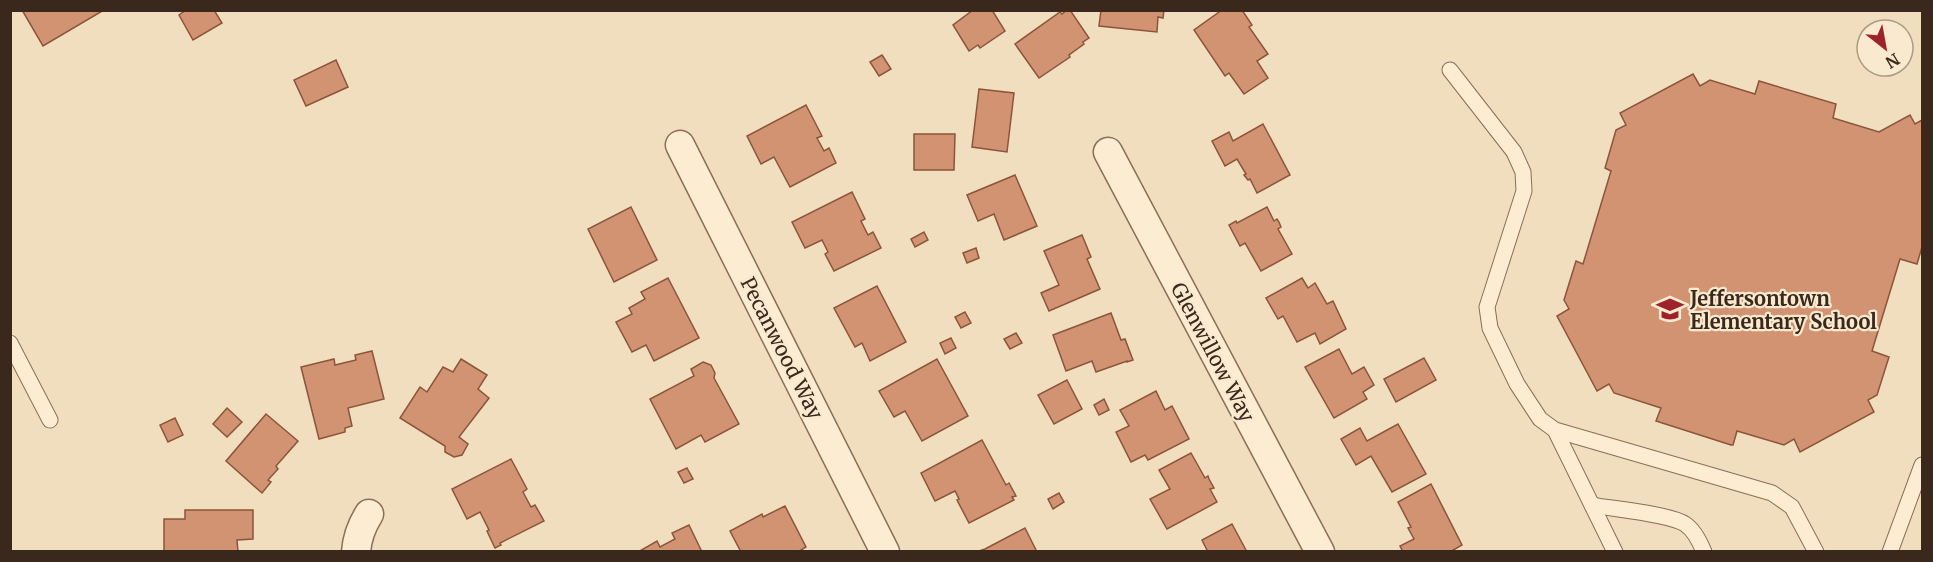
<svg xmlns="http://www.w3.org/2000/svg" width="1933" height="562" viewBox="0 0 1933 562" font-family="Merriweather,serif">
	<rect width="100%" height="100%" fill="#f1debf"/>
	<g fill="#d29372" stroke="#8b553a" stroke-width="1.5">
		<polygon points="22,10 104,10 43,46"/>
		<polygon points="186,10 214,10 222,23 193,40 179,15"/>
		<polygon points="973,10 992,10 1005,31 980,48 978,45 969,51 953,25"/>
		<polygon points="1067,10 1070,10 1089,38 1083,42 1084,44 1069,55 1070,57 1039,78 1015,44 1060,12 1062,14"/>
		<polygon points="1101,10 1164,10 1163,18 1158,17 1157,32 1099,26"/>
		<polygon points="1222,10 1242,10 1252,25 1249,27 1268,54 1257,61 1268,78 1244,94 1229,73 1225,76 1194,30"/>
		<polygon points="882,55 891,69 879,76 870,62"/>
		<polygon points="336,60 348,87 306,106 294,80"/>
		<polygon points="1693,74 1700,86 1710,80 1755,94 1759,81 1836,104 1833,118 1879,132 1910,115 1915,124 1922,120 1922,247 1917,264 1900,259 1872,351 1889,357 1877,395 1868,400 1874,412 1800,452 1794,439 1784,445 1737,431 1733,445 1731,445 1656,421 1661,408 1614,393 1609,384 1597,391 1557,316 1569,309 1564,300 1576,261 1583,264 1611,171 1605,168 1616,130 1626,125 1620,113"/>
		<polygon points="979,89 1014,93 1007,152 972,147"/>
		<polygon points="806,105 822,136 817,138 824,151 829,148 836,163 790,187 774,157 761,164 747,136"/>
		<polygon points="1263,124 1290,175 1257,193 1250,179 1248,180 1244,175 1246,174 1237,159 1225,166 1212,141 1229,132 1233,141"/>
		<polygon points="914,134 955,134 954,170 914,170"/>
		<polygon points="1015,175 1037,226 1004,240 994,214 978,221 967,195"/>
		<polygon points="852,192 865,219 861,221 868,235 873,232 881,248 834,271 825,254 828,252 822,240 805,248 792,222"/>
		<polygon points="631,207 657,260 614,282 588,229"/>
		<polygon points="1267,207 1274,221 1277,219 1279,222 1281,227 1278,229 1292,254 1261,271 1245,243 1240,246 1229,225 1236,221 1237,223"/>
		<polygon points="924,232 928,240 915,247 911,239"/>
		<polygon points="1082,235 1091,257 1087,259 1100,289 1049,311 1041,293 1059,285 1044,251"/>
		<polygon points="976,248 979,258 967,263 963,253"/>
		<polygon points="668,278 699,338 654,361 646,345 632,352 616,322 632,314 629,308 645,299 641,292"/>
		<polygon points="1302,278 1308,288 1315,283 1327,304 1333,301 1346,329 1320,344 1315,333 1297,342 1283,316 1278,319 1266,298"/>
		<polygon points="877,286 906,342 870,361 862,343 855,347 834,308"/>
		<polygon points="965,312 971,323 961,328 955,317"/>
		<polygon points="1111,313 1121,340 1125,339 1133,360 1127,362 1127,361 1096,372 1092,361 1066,371 1053,335"/>
		<polygon points="1016,333 1022,343 1010,349 1004,339"/>
		<polygon points="951,338 956,348 945,354 940,343"/>
		<polygon points="1339,349 1352,374 1364,367 1374,385 1363,392 1367,399 1334,418 1305,367"/>
		<polygon points="372,351 384,399 348,408 352,426 345,428 345,432 319,439 301,367 334,359 335,365 356,360 355,355"/>
		<polygon points="1424,358 1436,380 1396,402 1384,379"/>
		<polygon points="461,359 487,375 478,389 489,398 459,437 468,444 462,455 454,457 445,452 445,446 400,418 420,387 427,392 443,367 453,372"/>
		<polygon points="937,359 968,416 922,441 905,411 894,417 879,391"/>
		<polygon points="703,362 711,365 715,373 714,378 739,424 705,442 701,435 676,449 650,399 694,376 691,369"/>
		<polygon points="1067,380 1082,409 1054,424 1038,395"/>
		<polygon points="1156,391 1165,410 1172,406 1189,439 1148,460 1145,455 1131,462 1116,432 1129,426 1120,410"/>
		<polygon points="1104,399 1109,410 1099,415 1094,405"/>
		<polygon points="227,408 242,422 227,437 213,424"/>
		<polygon points="266,414 298,441 276,466 278,469 268,480 271,482 262,493 226,461"/>
		<polygon points="175,418 183,435 168,442 160,425"/>
		<polygon points="1398,424 1426,474 1392,492 1371,456 1356,465 1341,439 1360,428 1367,441"/>
		<polygon points="982,440 1006,485 1009,483 1016,496 1012,497 1014,500 969,523 957,500 959,499 955,491 935,501 921,473"/>
		<polygon points="1191,453 1205,478 1208,476 1209,479 1214,488 1210,489 1217,502 1167,529 1150,499 1170,489 1159,470"/>
		<polygon points="511,459 527,489 523,492 531,507 535,505 544,521 500,543 501,545 495,548 487,531 489,530 480,512 467,519 452,489"/>
		<polygon points="687,468 693,479 684,483 678,472"/>
		<polygon points="1431,484 1462,545 1450,552 1403,552 1400,546 1414,539 1408,528 1411,527 1398,502"/>
		<polygon points="1059,493 1064,502 1053,509 1048,499"/>
		<polygon points="785,506 806,547 798,552 741,552 730,531 762,514 763,517"/>
		<polygon points="185,510 253,510 253,539 237,540 238,552 164,552 164,519 185,519"/>
		<polygon points="1232,524 1247,552 1208,552 1202,540"/>
		<polygon points="689,525 702,552 638,552 657,541 660,547 675,539 672,533"/>
		<polygon points="1025,528 1037,552 979,551 985,549"/>
	</g>
	<g fill="none" stroke-linecap="round" stroke-linejoin="round">
		<defs>
			<g id="lane">
				<polyline points="1450,70 1514,152 1523,172 1524,191 1487,307 1490,328 1517,384 1540,419 1555,430 1772,493 1792,507 1816,552"/>
				<polyline points="10,343 50,420"/>
				<polyline points="1555,430 1615,552"/>
				<path d="M1592,505C1613,509 1670,514 1685,524C1694,530 1700,542 1704,552"/>
				<polyline points="1890,552 1922,465"/>
			</g>
			<g id="street">
				<polyline points="680,145 885,552"/>
				<polyline points="1108,152 1320,552"/>
				<path d="M356,552C357,539 362,525 369,514"/>
			</g>
		</defs>
		<use href="#lane" stroke="#8b6e56" stroke-width="17"/>
		<use href="#street" stroke="#8b6e56" stroke-width="31"/>
		<use href="#lane" stroke="#fbecd2" stroke-width="15"/>
		<use href="#street" stroke="#fbecd2" stroke-width="28"/>
	</g>
	<defs>
		<symbol id="school-bare" viewBox="-9 -9 18 18"><path d="M0-5L7-2L0 1L-7-2ZM-4 1L0 2.5L4 1V4Q0 6-4 4Z" fill="#9e222b" stroke="#f8e9cf" stroke-width="2.5" paint-order="stroke"/></symbol>
	</defs>
	<g fill-rule="evenodd">
		<use href="#school-bare" x="1651" y="290" width="38" height="38"/>
	</g>
	<g text-anchor="middle" dominant-baseline="central" stroke-width="4.5" stroke-linejoin="round" paint-order="stroke">
		<g font-size="20" font-weight="bold" fill="#39281b" stroke="#f8e9cf" text-anchor="start">
			<text x="1690" y="298">Jeffersontown<tspan x="1690" dy="23">Elementary School</tspan></text>
		</g>
		<g font-size="20" fill="#39281b" stroke="#f8e9cf">
			<text transform="translate(782 348) rotate(63)">Pecanwood Way</text>
			<text transform="translate(1213 352) rotate(62)">Glenwillow Way</text>
		</g>
	</g>
	<rect width="1933" height="562" fill="none" stroke="#39281b" stroke-width="24"/>
	<g transform="translate(1885 48) rotate(149)"><circle r="28" fill="#f8e9cf" stroke="#ac9c87" stroke-width="1.5"/>
	<path d="M0-4.5L10 22L0 15L-10 22Z" fill="#9e222b"/>
	<text y="-9" font-size="16" font-weight="bold" text-anchor="middle" fill="#39281b">N</text>
	</g>
</svg>
